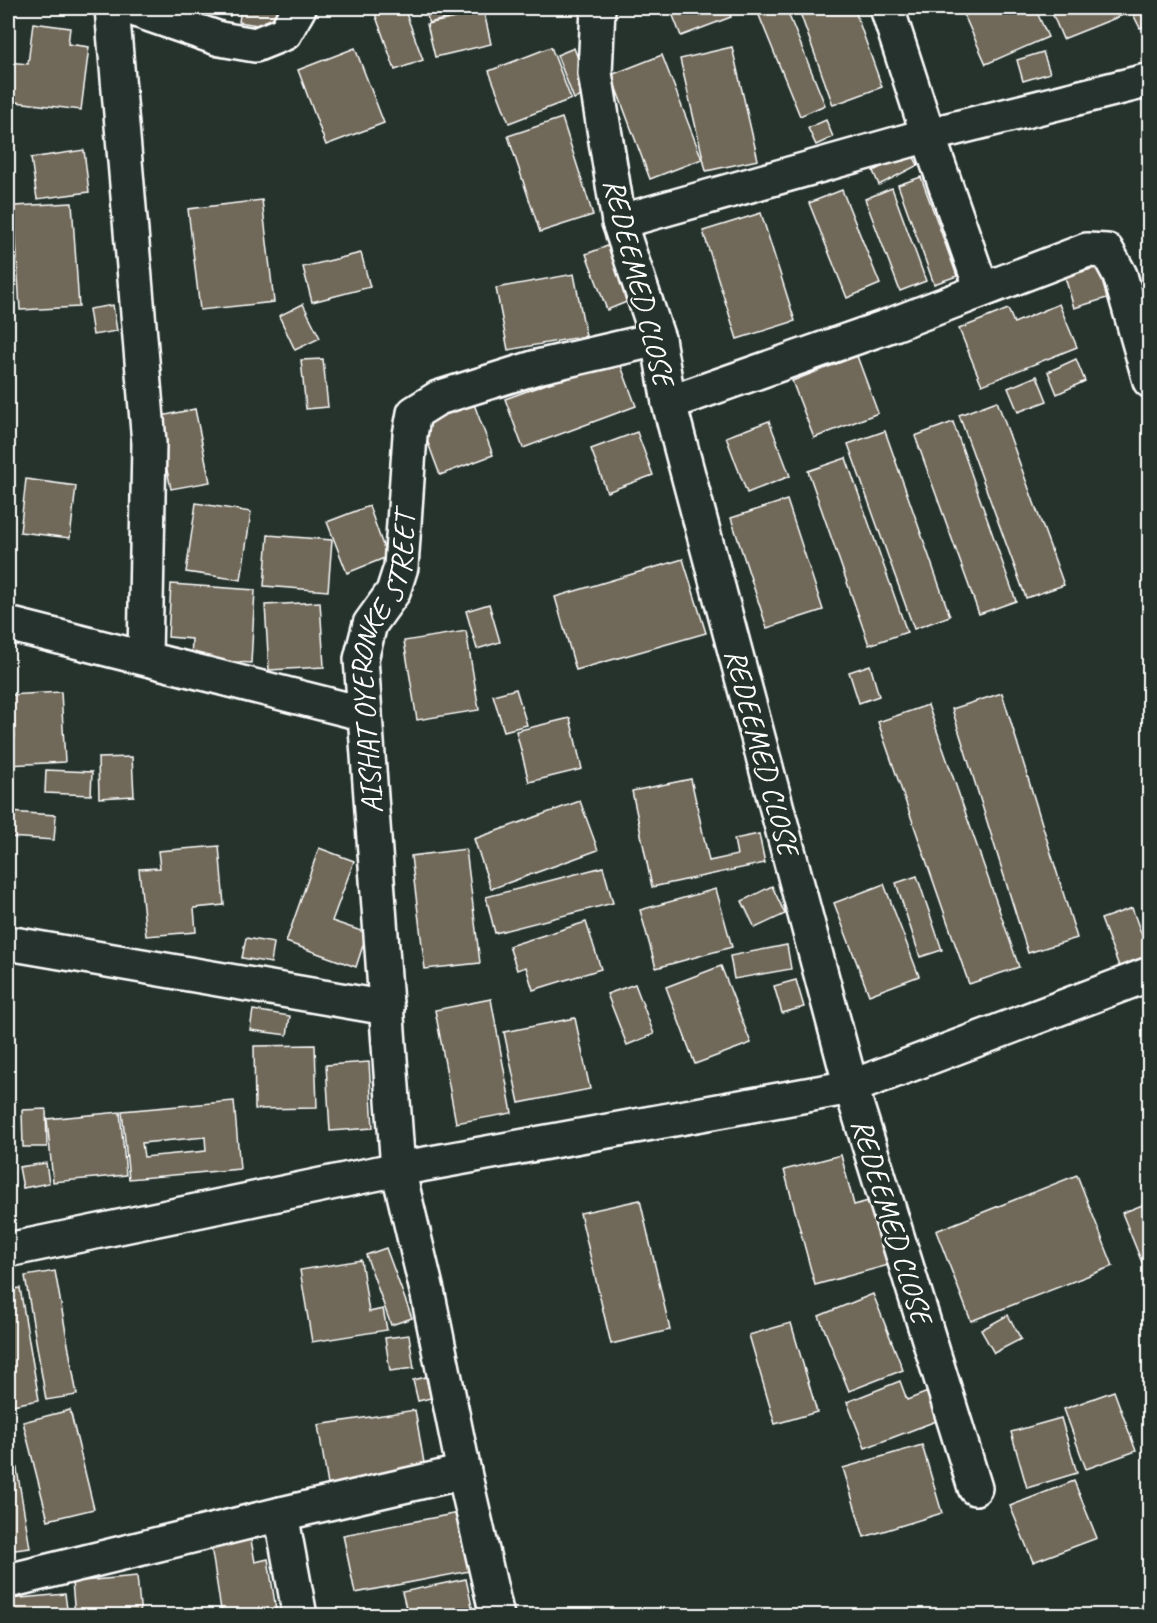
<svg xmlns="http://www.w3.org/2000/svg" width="1157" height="1623" viewBox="0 0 1157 1623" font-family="Caveat,sans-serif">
	<rect width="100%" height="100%" fill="#26332d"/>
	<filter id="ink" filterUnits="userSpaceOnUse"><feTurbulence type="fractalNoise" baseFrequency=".0167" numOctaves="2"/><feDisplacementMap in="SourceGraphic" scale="12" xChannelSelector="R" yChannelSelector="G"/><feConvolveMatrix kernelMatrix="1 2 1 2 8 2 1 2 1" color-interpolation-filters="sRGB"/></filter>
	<g filter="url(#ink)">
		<g fill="#706858" stroke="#fff" stroke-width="1.5" fill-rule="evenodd">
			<polygon points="206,8 233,8 230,16"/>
			<polygon points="241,8 278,8 275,28 239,22"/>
			<polygon points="373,8 404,8 423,60 395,70"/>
			<polygon points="425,8 486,8 429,23"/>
			<polygon points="670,8 727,8 731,17 681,36"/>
			<polygon points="756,8 786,8 825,105 800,116"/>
			<polygon points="807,8 854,8 882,87 833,105 799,10"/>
			<polygon points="961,8 1035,8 1048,37 986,64"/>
			<polygon points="1050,8 1120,8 1123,15 1063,39"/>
			<polygon points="1130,8 1150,8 1150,24 1140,28"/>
			<polygon points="484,12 491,44 435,57 427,24"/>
			<polygon points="33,23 70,28 68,44 89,47 81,110 8,101 8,62 28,64"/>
			<polygon points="551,47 571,99 509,123 489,71"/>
			<polygon points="732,47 758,160 706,171 680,59"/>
			<polygon points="355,48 384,123 326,145 298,70"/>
			<polygon points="574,48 591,92 574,99 557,55"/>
			<polygon points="1043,52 1050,73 1023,81 1017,60"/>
			<polygon points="662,55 702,159 650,179 611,75"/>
			<polygon points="562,118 593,215 540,232 508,136"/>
			<polygon points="826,120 833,137 816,145 808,128"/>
			<polygon points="84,150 89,192 37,199 31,158"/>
			<polygon points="911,152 918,165 879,185 873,171"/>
			<polygon points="921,177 957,276 934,284 898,185"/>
			<polygon points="892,188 926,281 900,291 865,199"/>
			<polygon points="842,190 880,284 847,298 809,203"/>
			<polygon points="262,200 274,302 200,310 188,209"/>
			<polygon points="72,203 79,307 20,310 14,206"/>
			<polygon points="761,213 795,321 737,339 703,231"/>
			<polygon points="613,244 634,299 607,310 586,254"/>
			<polygon points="361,253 370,287 312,302 303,267"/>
			<polygon points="1098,267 1107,298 1074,308 1065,277"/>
			<polygon points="574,274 586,336 508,350 496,288"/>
			<polygon points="303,304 320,338 295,350 279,316"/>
			<polygon points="1059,304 1077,347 982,385 959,329 1008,309 1014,323"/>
			<polygon points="113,305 117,331 93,335 89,309"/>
			<polygon points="857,356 878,413 814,438 792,381"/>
			<polygon points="618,358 636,406 523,448 505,399"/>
			<polygon points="323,359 328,407 306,409 301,360"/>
			<polygon points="1076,359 1085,381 1057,394 1048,372"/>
			<polygon points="1037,376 1047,401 1018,412 1008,388"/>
			<polygon points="997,401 1064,585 1026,598 959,415"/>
			<polygon points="474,404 493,455 440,475 421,424"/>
			<polygon points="195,409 210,482 171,489 156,417"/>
			<polygon points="769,421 790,476 747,493 726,437"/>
			<polygon points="953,422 1016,601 979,614 915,436"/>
			<polygon points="885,431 950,616 914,629 848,444"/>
			<polygon points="637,432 653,475 607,492 591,449"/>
			<polygon points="846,458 907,632 869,645 808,471"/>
			<polygon points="26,479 76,486 70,538 20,532"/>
			<polygon points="787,500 823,610 767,628 731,518"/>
			<polygon points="196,503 251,512 241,580 186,572"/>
			<polygon points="369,506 387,557 347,573 327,522"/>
			<polygon points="268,535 332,540 328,591 264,586"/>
			<polygon points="683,559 706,633 576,670 555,597"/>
			<polygon points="171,584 255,590 251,663 191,659 192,639 168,637"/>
			<polygon points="320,602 324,667 269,670 265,605"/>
			<polygon points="489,604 500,642 477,649 466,611"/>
			<polygon points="466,631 479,710 417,720 404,641"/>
			<polygon points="870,665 879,696 859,703 849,672"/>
			<polygon points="516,689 527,725 504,731 493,695"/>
			<polygon points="61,692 65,762 8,765 8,738 15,737 14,720 8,721 8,695"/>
			<polygon points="1002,693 1077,938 1028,953 952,709"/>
			<polygon points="928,705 1019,967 969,984 878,722"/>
			<polygon points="570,718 582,769 529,782 516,731"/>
			<polygon points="132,757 134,796 99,798 98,758"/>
			<polygon points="46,770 92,772 91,795 45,793"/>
			<polygon points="691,779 709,861 737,855 734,839 759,834 765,863 652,887 632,791"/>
			<polygon points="580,801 598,850 491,889 474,839"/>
			<polygon points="8,812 56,815 54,840 8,837"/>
			<polygon points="219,846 224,905 194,908 196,932 146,936 139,869 160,868 158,851"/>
			<polygon points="319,848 354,861 332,921 367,933 356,967 286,942"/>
			<polygon points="466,849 480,963 425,969 411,856"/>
			<polygon points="603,867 613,903 495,933 486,897"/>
			<polygon points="917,876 942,950 920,957 896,883"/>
			<polygon points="884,884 919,976 869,995 834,903"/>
			<polygon points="772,886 785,914 755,928 742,901"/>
			<polygon points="716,889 732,947 656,968 640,910"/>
			<polygon points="1132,908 1149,955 1119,966 1101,919"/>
			<polygon points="586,922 601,969 533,990 526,967 517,970 509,946"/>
			<polygon points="246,938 274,943 271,963 242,958"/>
			<polygon points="787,945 791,969 734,979 730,956"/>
			<polygon points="721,966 751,1043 695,1064 666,987"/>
			<polygon points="796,980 804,1007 782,1013 774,986"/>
			<polygon points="635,984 654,1034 627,1045 607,994"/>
			<polygon points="491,999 512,1113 456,1123 435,1010"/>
			<polygon points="253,1010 290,1016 287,1035 250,1030"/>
			<polygon points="575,1018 590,1089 519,1103 504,1032"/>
			<polygon points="315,1045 317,1108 255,1109 254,1046"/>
			<polygon points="369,1062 373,1128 330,1131 326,1065"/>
			<path d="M234,1101L240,1169L129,1179L122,1111ZM205,1137L206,1151L144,1157L142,1143Z"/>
			<polygon points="46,1109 47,1147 23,1147 22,1110"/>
			<polygon points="120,1112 126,1175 53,1182 47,1119"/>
			<polygon points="841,1155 854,1205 879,1198 896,1263 815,1285 784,1170"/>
			<polygon points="46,1163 49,1183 23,1188 19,1167"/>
			<polygon points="1077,1175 1113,1266 971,1321 936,1231"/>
			<polygon points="640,1200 670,1330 611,1344 580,1213"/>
			<polygon points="1150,1202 1150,1262 1143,1265 1122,1213"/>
			<polygon points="386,1248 412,1318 391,1325 366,1255"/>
			<polygon points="361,1260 369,1312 383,1309 387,1330 312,1342 300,1270"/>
			<polygon points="55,1271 77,1395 46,1400 25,1276"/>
			<polygon points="20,1288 39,1400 12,1405 8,1381 8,1290"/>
			<polygon points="873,1294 903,1370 849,1391 819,1316"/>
			<polygon points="1008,1315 1021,1339 994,1353 981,1330"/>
			<polygon points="791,1323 817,1412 775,1424 749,1335"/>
			<polygon points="409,1335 414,1368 390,1371 385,1338"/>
			<polygon points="426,1377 431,1398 418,1401 413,1380"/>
			<polygon points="900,1381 907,1400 933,1390 944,1418 865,1448 847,1402"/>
			<polygon points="1114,1391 1136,1451 1086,1469 1064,1409"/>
			<polygon points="70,1410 94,1509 48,1520 23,1422"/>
			<polygon points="415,1410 425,1469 328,1485 318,1425"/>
			<polygon points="1061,1418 1077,1473 1027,1488 1011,1432"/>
			<polygon points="10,1427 30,1548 8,1551 8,1428"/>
			<polygon points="922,1445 942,1513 864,1537 843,1468"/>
			<polygon points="1074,1481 1097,1538 1033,1562 1010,1506"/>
			<polygon points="464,1512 475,1570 355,1593 343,1535"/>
			<polygon points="251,1540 255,1562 268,1559 277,1616 222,1616 211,1546"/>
			<polygon points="137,1576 141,1616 75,1616 72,1582"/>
			<polygon points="466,1579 474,1616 408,1616 402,1592"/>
			<polygon points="65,1594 68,1616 11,1616 9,1599"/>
		</g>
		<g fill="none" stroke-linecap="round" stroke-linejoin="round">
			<defs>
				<g id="street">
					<polyline points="112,8 149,443 145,658"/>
					<polyline points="130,8 220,39 255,45 285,33 299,8"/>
					<polyline points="598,8 595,73 619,222 658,339 669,403 851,1087 975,1488"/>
					<polyline points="887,8 928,135 982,290"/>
					<polyline points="619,222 928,135 1150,80"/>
					<polyline points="669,403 894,324 1087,250 1107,251 1120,275 1150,381"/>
					<polyline points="8,624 365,714"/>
					<polyline points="8,943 387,1008"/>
					<polyline points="8,1250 398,1169 851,1087 1150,974"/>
					<polyline points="281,1514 300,1616"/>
					<polyline points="8,1581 281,1514 464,1472"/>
					<path id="s1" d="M497,1616L464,1472L428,1295L398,1169L361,659L370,624L393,592L401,567L410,435L414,413L438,398L537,367L658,339"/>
				</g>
			</defs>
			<use href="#street" stroke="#fff" stroke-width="38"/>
			<use href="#street" stroke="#26332d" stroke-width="33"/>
		</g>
	</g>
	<g text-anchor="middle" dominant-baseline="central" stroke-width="6" stroke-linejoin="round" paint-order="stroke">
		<g font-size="30" fill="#fff" stroke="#26332d">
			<text transform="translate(639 282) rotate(76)">REDEEMED CLOSE</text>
			<text stroke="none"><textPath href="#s1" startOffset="970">AISHAT OYERONKE STREET</textPath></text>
			<text transform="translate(762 752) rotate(75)">REDEEMED CLOSE</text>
			<text transform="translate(892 1221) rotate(73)">REDEEMED CLOSE</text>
		</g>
	</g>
	<rect width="1157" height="1623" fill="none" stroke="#26332d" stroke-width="30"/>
	<rect x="15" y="15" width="1127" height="1593" fill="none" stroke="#fff" stroke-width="2" filter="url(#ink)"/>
</svg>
